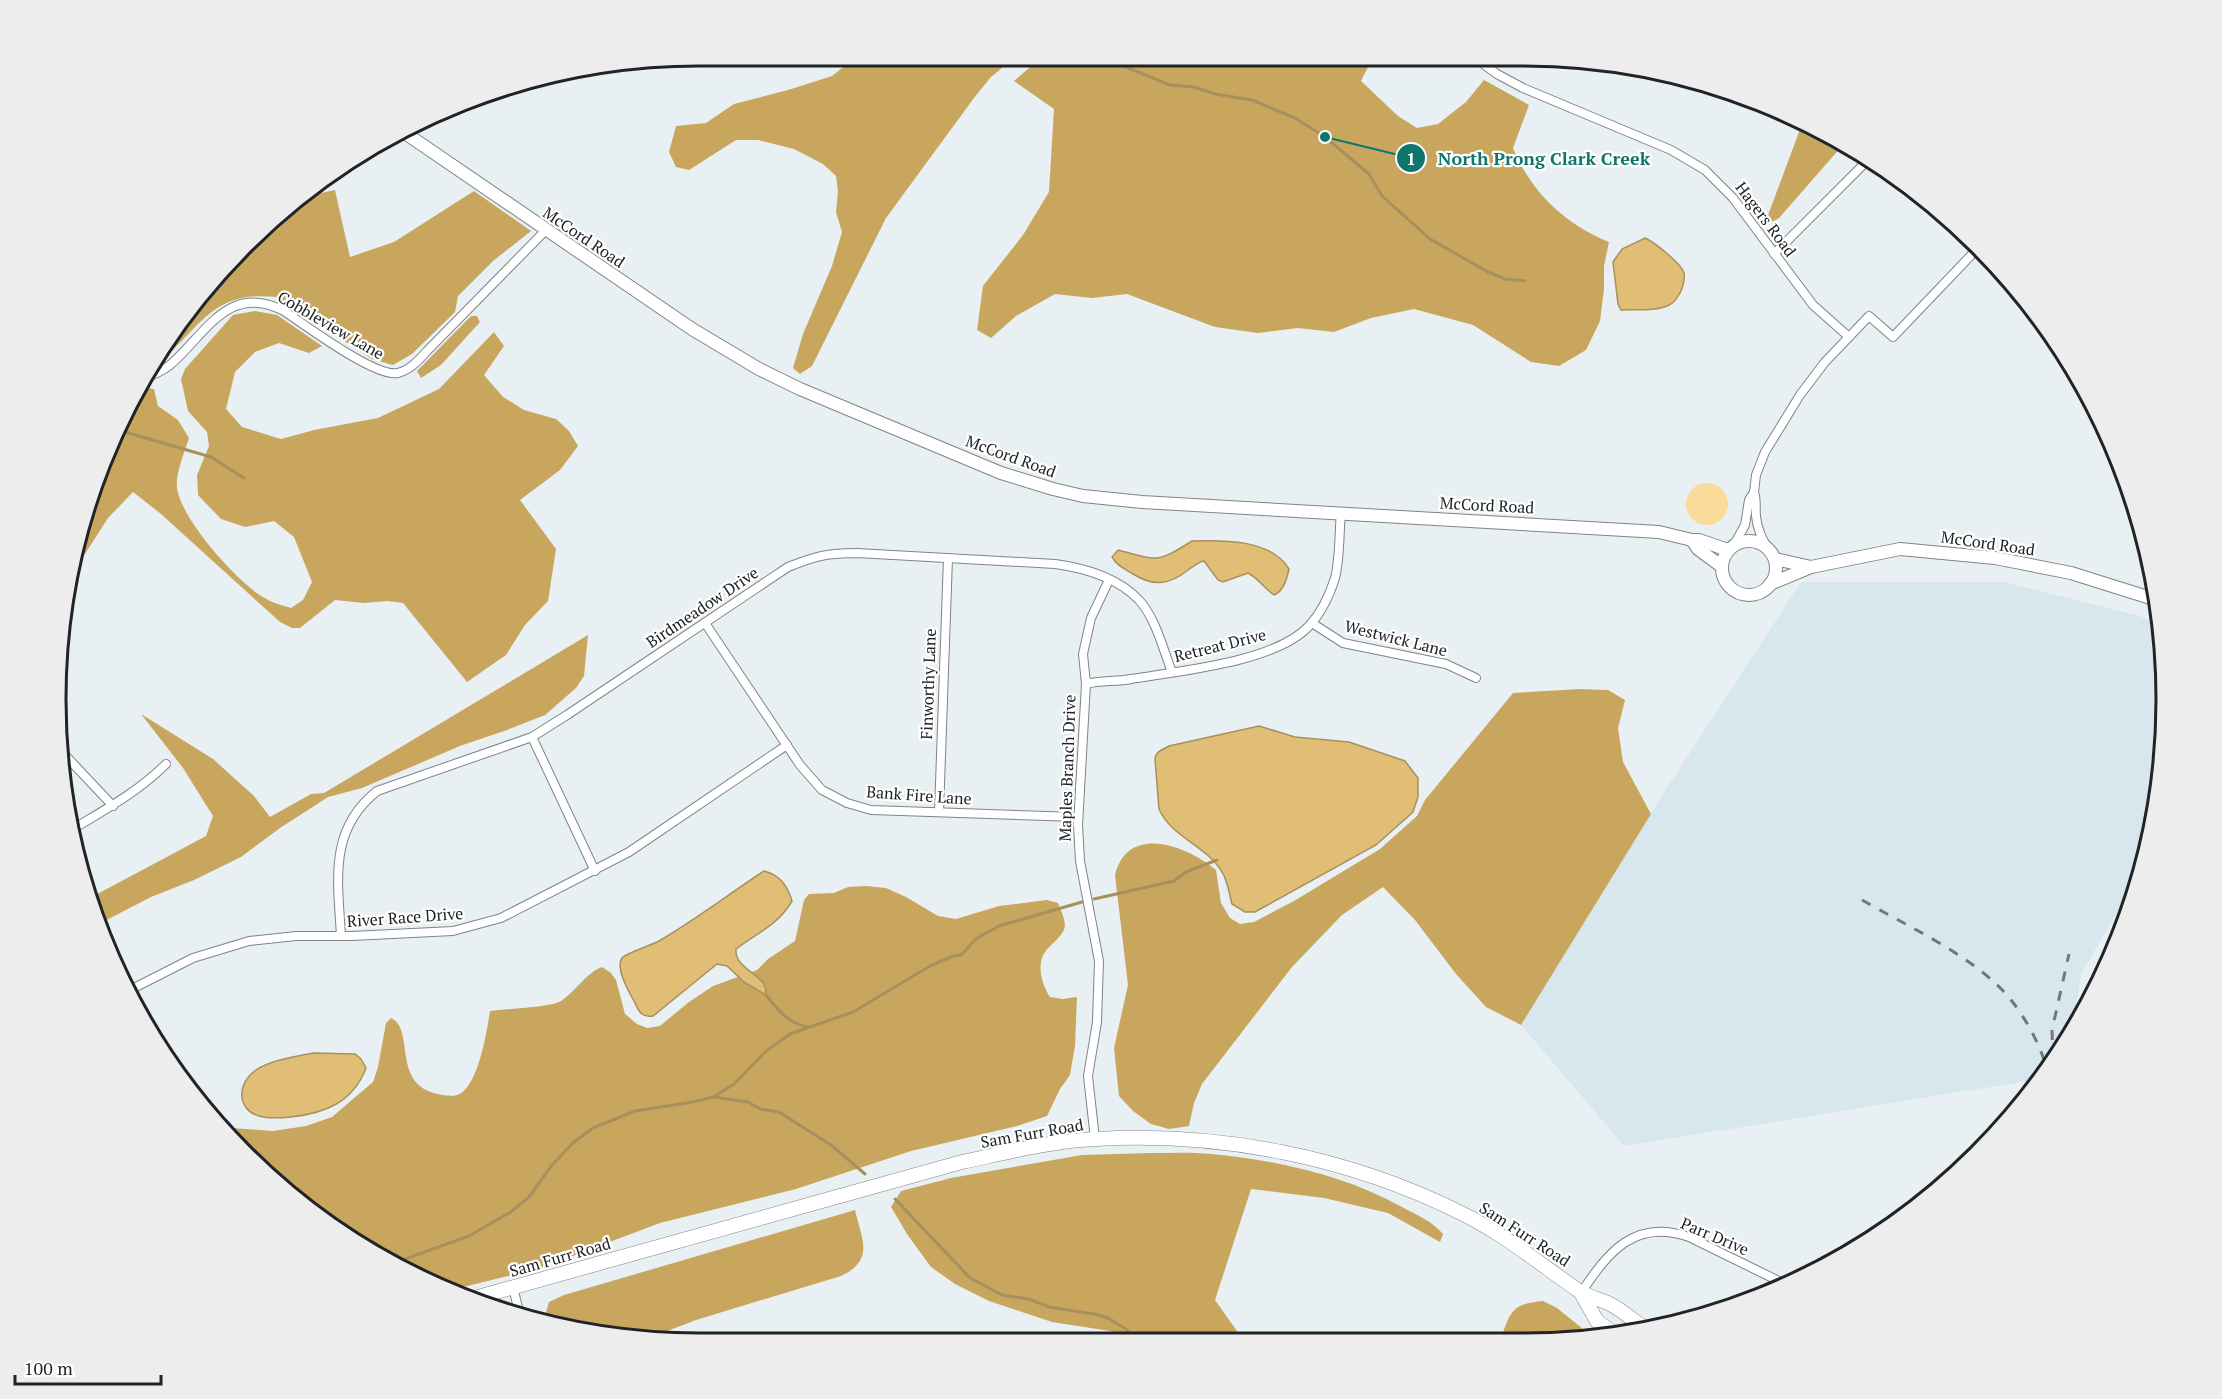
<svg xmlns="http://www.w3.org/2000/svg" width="2222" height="1399" viewBox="0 0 2222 1399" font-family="'PT Serif',serif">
	<rect width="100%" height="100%" fill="#e9f0f3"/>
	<polygon fill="#d8e6ee" points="1801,582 2004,582 2139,616 2161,624 2165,742 2144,866 2081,974 2073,1027 2041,1079 1624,1146 1521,1025 1663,794"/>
	<circle fill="#fadb9a" cx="1707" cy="504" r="21"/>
	<g fill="#c8a65e">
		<polygon points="851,61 1010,61 990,78 974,98 886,218 812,366 800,374 793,368 803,334 832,266 842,232 836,212 838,191 836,176 823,164 794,149 758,140 736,140 689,170 676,167 669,152 676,126 706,123 734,104 788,90 832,76"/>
		<path d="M1037,61H1371L1361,81L1398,116L1417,128L1438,124L1466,102L1484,80L1529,105L1513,148C1531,192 1565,224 1609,242L1604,266V289L1600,321L1586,350L1559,366L1531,362L1473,325L1414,309L1371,318L1334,332L1298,328L1258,333L1215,327L1127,294L1092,298L1055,294L1016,316L991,338L977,330L983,286L1023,235L1049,192L1054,109L1014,81Z"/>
		<polygon points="1802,124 1842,146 1779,218 1764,226"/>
		<path d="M335,190L350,257L394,242L474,191L531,231L493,261L458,296L455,312L412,354L393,365L372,359L276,297C220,291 206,317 170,353L162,348L188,308L244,244L302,197Z"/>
		<path d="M255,311L277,315L322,346L309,353L279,343L255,352L235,372L226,409L242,427L281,439L314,430L378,418L439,389L494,332L504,346L484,375L503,397L524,410L556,419L569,431L578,446L560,470L520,500L556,549L548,601L525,625L506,655L467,682L403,603L387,601L364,603L335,600L300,628H292L280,622L161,514L133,492L108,518L76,568L67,578L90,492L138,387L154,389L158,406L178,420L189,438C185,451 175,475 177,488C181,519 235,579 261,596C270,602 281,605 291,608L303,600L312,582L294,537L274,521L245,527L221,519L198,495L197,475L209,446L207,432L188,411L181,379L185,369L233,315Z"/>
		<polygon points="471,316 477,316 480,322 441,365 421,378 417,371"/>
		<polygon points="588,635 584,676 576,688 545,715 507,730 460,746 362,788 328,797 280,828 241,857 194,880 151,897 97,925 88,899 206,836 213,816 183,768 141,714 213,759 254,796 270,817 311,794 324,793"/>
		<path d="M1581,689L1608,690L1625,700L1618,728L1623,762L1651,814L1521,1025L1486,1007L1456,974L1415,920L1383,887L1342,915L1292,967L1202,1084L1194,1103L1189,1126L1169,1129L1151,1124L1133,1111L1119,1096L1114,1048L1128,985L1115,875C1128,823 1187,846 1216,870L1221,903L1230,918L1240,924L1254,922L1294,901L1380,849L1417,816L1425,800L1513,693Z"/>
		<path d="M866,886L886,888L906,897L938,916L956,919L999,906L1047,900L1058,903C1061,911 1067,922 1064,930C1060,938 1050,945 1045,952C1036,965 1042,985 1050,997L1062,999L1077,997L1075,1046L1070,1075L1060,1089L1047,1116L1017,1126L911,1151L796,1189L660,1223L541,1268L447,1291L307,1210L219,1127L273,1131L306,1126L332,1117L373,1082L378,1067L386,1023L391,1018C415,1029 392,1081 434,1093C441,1095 450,1097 457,1095C478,1089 487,1030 490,1011C505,1009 552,1007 561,1001C576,991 586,973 602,967L611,973L616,980L625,1014L637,1024L647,1028L660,1026L689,1002L713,986L757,970L768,959L795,941L804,900L809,894L834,893L848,887Z"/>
		<path d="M1151,1153C1171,1153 1191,1152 1211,1154C1276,1160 1344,1175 1402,1207C1417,1215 1432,1221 1443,1234L1440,1242L1388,1213L1324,1198L1251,1189L1215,1300L1244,1341L1139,1340L1110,1331L1052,1322L989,1301L955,1284L931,1267L907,1234L891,1207L901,1191L951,1178L1082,1155Z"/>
		<path d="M855,1210C862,1240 875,1260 841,1276L696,1320L649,1338H616L546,1319L545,1315L549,1302L564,1295Z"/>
		<path d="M1543,1301L1557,1308L1593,1337L1565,1342H1500C1510,1313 1510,1304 1543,1301Z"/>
	</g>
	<g fill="#e1be76" stroke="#a7905e" stroke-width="1.5">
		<path d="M1645,238C1654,242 1681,263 1684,273C1685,278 1683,286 1681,291C1678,297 1674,303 1669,305C1655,312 1636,309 1621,310L1618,304L1613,262L1622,249Z"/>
		<path d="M1192,541C1223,540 1271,539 1289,569C1287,578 1284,591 1274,595C1264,588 1258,578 1248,573L1223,582L1218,580L1204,561C1198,562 1193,567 1188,570C1169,585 1154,587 1133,574C1125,569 1116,565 1112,557L1118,550C1158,561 1157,563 1192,541Z"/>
		<path d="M1259,726L1295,737L1349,742L1405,761L1418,778V797L1413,812L1376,845L1255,912H1245L1232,904C1229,894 1228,881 1222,872C1207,846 1171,837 1159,809L1155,759C1156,751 1162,750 1169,746Z"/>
		<path d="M764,871C780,875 787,885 792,901C778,925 757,933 736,949C734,971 769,974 766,995L744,982L727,966L717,964L653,1016C641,1018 639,1011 634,1001C629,992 615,968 622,958C624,954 652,945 659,941C695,920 729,894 764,871Z"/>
		<path d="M313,1053L355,1054L361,1059L366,1068C353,1102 326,1113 291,1117C281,1118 269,1119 259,1116C236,1109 237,1083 256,1070C271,1060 295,1057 313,1053Z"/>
	</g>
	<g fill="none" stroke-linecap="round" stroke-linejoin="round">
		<g stroke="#a7905e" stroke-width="3">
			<polyline points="1111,61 1170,85 1194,87 1215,94 1252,100 1295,118 1325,137 1369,174 1382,196 1430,239 1488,272 1505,279 1525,281"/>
			<polyline points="118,430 211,457 244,478"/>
			<polyline points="1094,899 1174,881 1186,872 1217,860"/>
			<path d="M766,995C778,1010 789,1024 808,1027"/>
			<polyline points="714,1097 748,1102 760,1109 779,1112 831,1145 865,1174"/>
			<polyline points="895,1199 970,1278 1002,1295 1029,1299 1049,1307 1094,1314 1108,1318 1126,1329 1136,1340"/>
			<polyline points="397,1262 469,1236 512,1211 529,1197 552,1165 574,1142 593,1128 635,1111 693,1102 713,1097 734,1084 766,1051 790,1034 853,1012 930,966 953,956 961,955 977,938 999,926 1082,902"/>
		</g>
		<defs>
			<g id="street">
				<polyline points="1479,61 1497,74 1523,88 1671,150 1705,170 1733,198 1813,305 1849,337 1825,362 1800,395 1765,452 1756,475 1754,492 1749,500 1745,525 1734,545"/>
				<polyline points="1774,254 1867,161"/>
				<polyline points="1849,337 1869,316 1893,337 1978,248"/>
				<path d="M141,379C151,376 161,372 170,365C206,334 228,282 284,311C305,325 376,378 398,373C410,370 419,360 427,351L546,230"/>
				<path d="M1754,492C1757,501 1755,507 1756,516C1757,529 1762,538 1768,549"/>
				<polyline points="705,623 800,765 822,790 847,803 871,810 1078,817"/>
				<polyline points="1312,623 1343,643 1446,664 1476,678"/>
				<path d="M1086,684C1101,680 1116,682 1131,679C1179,671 1276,662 1309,626C1321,613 1330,594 1335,578C1340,559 1339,533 1341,513"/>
				<polyline points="532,737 595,871"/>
				<polyline points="63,753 113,806"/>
				<polyline points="939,812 948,558"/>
				<path d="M73,829C106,809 138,792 166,764"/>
				<path d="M341,936C338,881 328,830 377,791L532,737L567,715L788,567C816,556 827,553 857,553L1055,564C1085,568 1117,577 1139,600C1156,619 1163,649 1172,672"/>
				<polyline points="128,991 193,958 249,941 296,936 352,936 453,931 501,918 629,852 787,745"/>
				<polyline points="1095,1139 1088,1076 1097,1022 1099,961 1080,861 1078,825 1086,684 1083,654 1091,618 1109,580"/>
				<polyline points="513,1287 519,1312"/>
				<path d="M1581,1293C1608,1252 1635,1218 1689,1237L1787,1285"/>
			</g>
			<g id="secondary">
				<polyline points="405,133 692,329 759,369 800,389 1001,473 1053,489 1083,496 1142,502 1659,532 1692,540 1699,540 1728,550"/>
				<polyline points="1692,540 1698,549 1721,566"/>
				<circle cx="1749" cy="568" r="27"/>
				<polyline points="1775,559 1811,567"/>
				<polyline points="1770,584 1811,567 1900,549 1995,558 2071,573 2157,600"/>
			</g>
			<g id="primary">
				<polyline points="1581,1293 1597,1321 1615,1334"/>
				<path d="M471,1299L962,1162C1005,1153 1051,1141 1096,1139C1221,1132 1349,1157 1461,1213C1504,1234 1540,1264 1579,1291C1587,1296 1598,1299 1608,1303C1621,1309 1633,1320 1645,1329"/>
			</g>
		</defs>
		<use href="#street" stroke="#7e8487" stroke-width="10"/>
		<use href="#secondary" stroke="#7e8487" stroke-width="14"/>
		<use href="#primary" stroke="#7e8487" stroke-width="15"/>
		<use href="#street" stroke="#fff" stroke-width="8"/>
		<use href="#secondary" stroke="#fff" stroke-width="12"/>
		<use href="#primary" stroke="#fff" stroke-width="14"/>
		<g stroke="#73777a" stroke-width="3" stroke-dasharray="10 10" stroke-linecap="butt">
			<path d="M1862,900C1907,926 1978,958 2011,1000C2027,1020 2040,1045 2047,1069"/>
			<polyline points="2053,1060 2052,1030 2069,954"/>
		</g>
	</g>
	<g text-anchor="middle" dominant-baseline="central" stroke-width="4.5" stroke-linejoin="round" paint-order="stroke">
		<g font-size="16" fill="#212325" stroke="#fff">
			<text transform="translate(1766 219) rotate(53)">Hagers Road</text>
			<text transform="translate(584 237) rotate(34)">McCord Road</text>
			<text transform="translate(331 325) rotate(30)">Cobbleview Lane</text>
			<text transform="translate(1011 456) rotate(20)">McCord Road</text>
			<text transform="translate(1487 505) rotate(3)">McCord Road</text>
			<text transform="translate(1988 543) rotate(8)">McCord Road</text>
			<text transform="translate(702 607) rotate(-34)">Birdmeadow Drive</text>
			<text transform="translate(1396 638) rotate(14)">Westwick Lane</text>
			<text transform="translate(1220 645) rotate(-14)">Retreat Drive</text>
			<text transform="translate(928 684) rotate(-88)">Finworthy Lane</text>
			<text transform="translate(1067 768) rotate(-88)">Maples Branch Drive</text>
			<text transform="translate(919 795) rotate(4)">Bank Fire Lane</text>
			<text transform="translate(405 917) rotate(-4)">River Race Drive</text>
			<text transform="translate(1032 1133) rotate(-10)">Sam Furr Road</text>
			<text transform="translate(1525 1234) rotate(33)">Sam Furr Road</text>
			<text transform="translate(1715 1236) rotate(23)">Parr Drive</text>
			<text transform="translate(560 1257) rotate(-16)">Sam Furr Road</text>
		</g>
	</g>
	<path d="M0 0H2222V1399H0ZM699 66H1523A633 633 0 0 1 2156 699V700A633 633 0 0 1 1523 1333H699A633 633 0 0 1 66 700V699A633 633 0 0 1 699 66Z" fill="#ededee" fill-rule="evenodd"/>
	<path fill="none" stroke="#212325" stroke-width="3" d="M699 66H1523A633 633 0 0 1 2156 699V700A633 633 0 0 1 1523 1333H699A633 633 0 0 1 66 700V699A633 633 0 0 1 699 66Z"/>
	<path fill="none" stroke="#0f766e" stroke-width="2" d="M1325 137L1411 158"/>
	<g fill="#0f766e" stroke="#fff" stroke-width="2">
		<circle cx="1325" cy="137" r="6"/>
		<circle cx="1411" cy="158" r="15"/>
	</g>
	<g font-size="18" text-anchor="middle" font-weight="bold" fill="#fff">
		<text x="1411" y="165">1</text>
	</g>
	<g font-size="18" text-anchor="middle" font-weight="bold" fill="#0f766e" stroke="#fff" stroke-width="4.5" stroke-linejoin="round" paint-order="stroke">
		<text x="1544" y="165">North Prong Clark Creek</text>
	</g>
	<path d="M15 1375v9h146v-9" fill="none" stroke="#212325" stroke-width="3"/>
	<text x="24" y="1375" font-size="18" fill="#212325" stroke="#ffffff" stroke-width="4.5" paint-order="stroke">100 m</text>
</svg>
